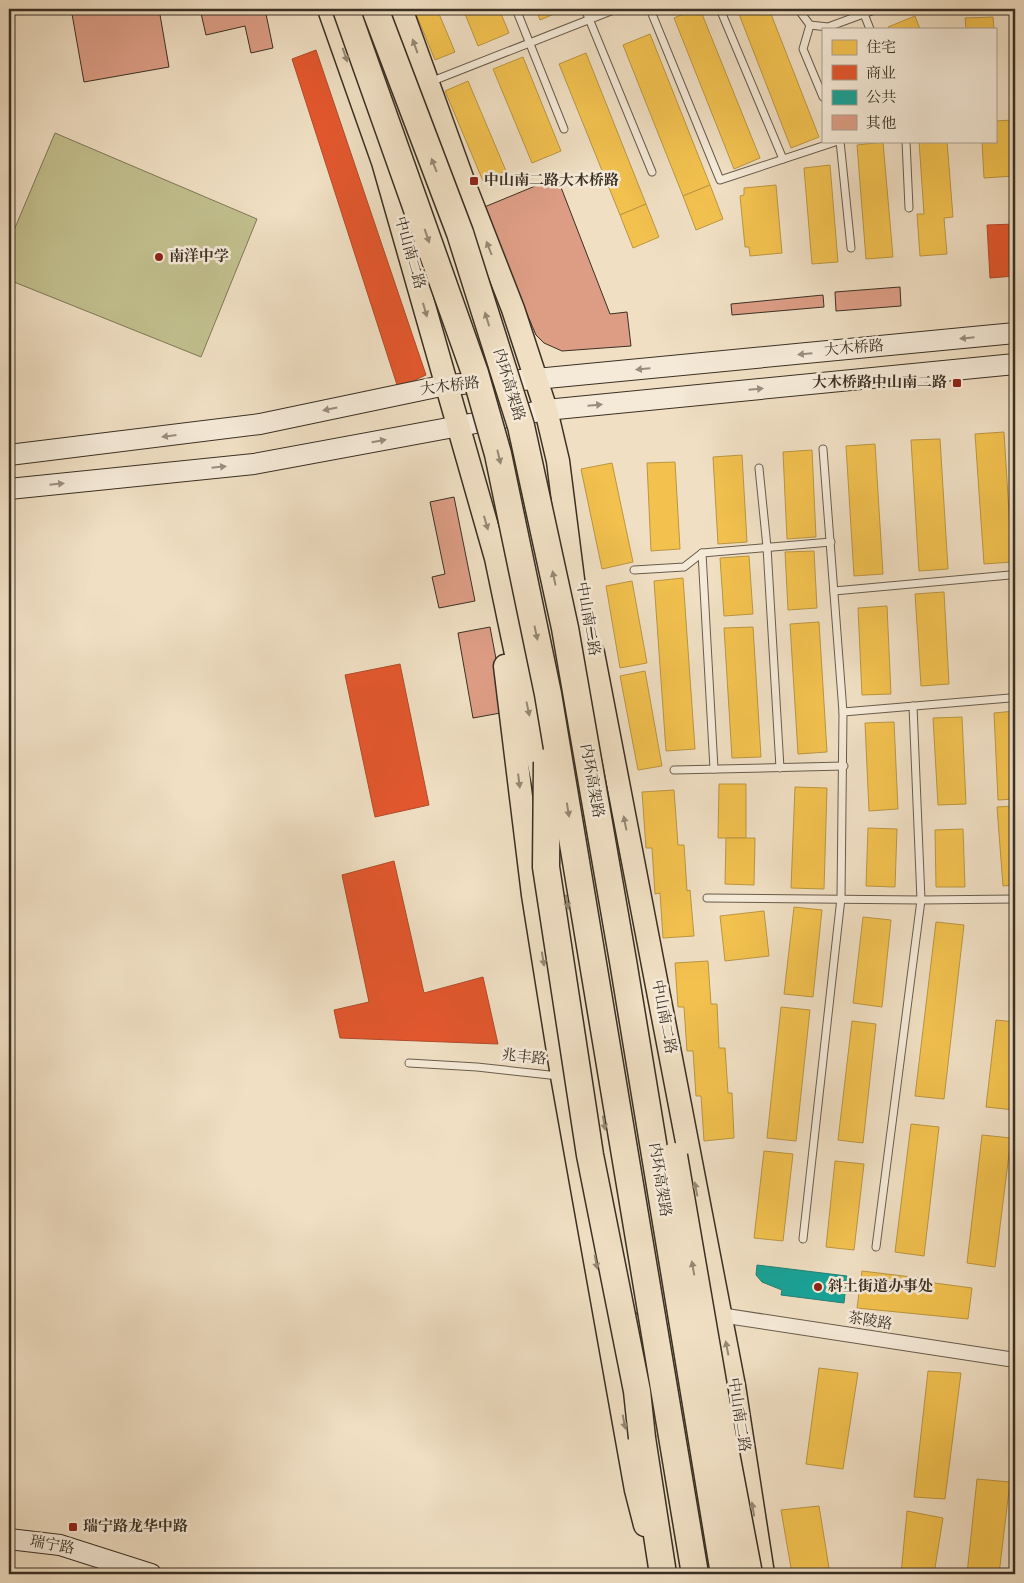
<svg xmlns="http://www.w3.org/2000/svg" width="1024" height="1583" viewBox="0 0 1024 1583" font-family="'Sorts Mill Goudy','Noto Serif SC',serif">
	<rect width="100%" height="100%" fill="#f0dfc3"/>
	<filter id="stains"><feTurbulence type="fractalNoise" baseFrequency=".004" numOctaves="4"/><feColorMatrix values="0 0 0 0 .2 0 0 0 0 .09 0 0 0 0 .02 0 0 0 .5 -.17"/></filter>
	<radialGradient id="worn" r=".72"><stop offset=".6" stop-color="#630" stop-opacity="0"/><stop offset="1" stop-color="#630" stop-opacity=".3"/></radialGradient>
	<polygon fill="#c2c08e" stroke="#7e7859" points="55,133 257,219 201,357 9,280 9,242"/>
	<g fill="#f2c14e" stroke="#bb9641">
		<polygon points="414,9 437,9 455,52 435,60"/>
		<polygon points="463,9 499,9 509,33 478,46"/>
		<polygon points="536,9 566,9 540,20"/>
		<polygon points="696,9 700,9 760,158 734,169 674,18"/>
		<polygon points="737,9 769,9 819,137 791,148"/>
		<polygon points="915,16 920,29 889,29 888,27"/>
		<polygon points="993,17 994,29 966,29 965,18"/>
		<polygon points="650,34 710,185 683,196 623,45"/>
		<polygon points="586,53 646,204 620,215 559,64"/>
		<polygon points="523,57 561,151 532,163 493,69"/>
		<polygon points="468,81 506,171 483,181 445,91"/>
		<polygon points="1013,120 1015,176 984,178 982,141 995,141 995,121"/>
		<polygon points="919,141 947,141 953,217 944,218 947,254 920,256 917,214 924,214"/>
		<polygon points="883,142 893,257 866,259 857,145"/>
		<polygon points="830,165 838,262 812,264 804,168"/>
		<polygon points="710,185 723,219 696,230 683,196"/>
		<polygon points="776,185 782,253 750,256 749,247 745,247 740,196 744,195 744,188"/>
		<polygon points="646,204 659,237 633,248 620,215"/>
		<polygon points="1004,432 1012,562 984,564 975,434"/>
		<polygon points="940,439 948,569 919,571 911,440"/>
		<polygon points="875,444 883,574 854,576 846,446"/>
		<polygon points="812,450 816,537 787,539 783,452"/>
		<polygon points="742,455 747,542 718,544 713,457"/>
		<polygon points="675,462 680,549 651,551 647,463"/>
		<polygon points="612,463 633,562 602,569 581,469"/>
		<polygon points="814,551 817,608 788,610 785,552"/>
		<polygon points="749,556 753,614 724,616 720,558"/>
		<polygon points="683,578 695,749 666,751 654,581"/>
		<polygon points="632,581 647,663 620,668 606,586"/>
		<polygon points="944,592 949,684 921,686 915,594"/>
		<polygon points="887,606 891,694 862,695 858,608"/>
		<polygon points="819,622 827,752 798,754 790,624"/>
		<polygon points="753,627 761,757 732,758 724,628"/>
		<polygon points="645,671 662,766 638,770 620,676"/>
		<polygon points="1015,711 1015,799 998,800 994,713"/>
		<polygon points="962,717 966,804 938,805 933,718"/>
		<polygon points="894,722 898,809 869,811 865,723"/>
		<polygon points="719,784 746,784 746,838 718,838"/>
		<polygon points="795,787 827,788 824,889 791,888"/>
		<polygon points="674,790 678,845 684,845 687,891 690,890 694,936 663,938 660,893 655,894 652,848 646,848 642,792"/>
		<polygon points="1015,806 1015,885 1003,886 997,807"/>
		<polygon points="868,828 897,829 895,887 866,886"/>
		<polygon points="963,829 965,887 936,887 935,830"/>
		<polygon points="726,838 755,838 754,885 725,884"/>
		<polygon points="794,907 822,910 813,997 784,994"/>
		<polygon points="764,911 769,956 725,961 720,916"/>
		<polygon points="863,917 891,920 882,1007 853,1003"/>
		<polygon points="936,922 964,925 944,1099 915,1096"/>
		<polygon points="708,961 711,1004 717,1004 719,1048 725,1048 728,1093 732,1093 734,1138 704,1141 701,1096 696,1096 693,1051 687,1051 684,1007 678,1007 675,963"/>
		<polygon points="781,1007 810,1010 796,1141 767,1138"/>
		<polygon points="996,1020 1015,1022 1015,1110 986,1107"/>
		<polygon points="852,1021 876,1024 863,1143 838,1140"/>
		<polygon points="911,1124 939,1127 924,1256 895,1252"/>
		<polygon points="982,1135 1011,1138 995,1267 967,1263"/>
		<polygon points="764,1151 793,1154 783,1241 754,1238"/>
		<polygon points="835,1161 864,1164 854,1250 826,1247"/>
		<polygon points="862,1271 928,1279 927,1282 972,1288 968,1319 857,1308"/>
		<polygon points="819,1368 858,1373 843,1469 806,1464"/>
		<polygon points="928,1371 961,1373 945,1499 914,1497"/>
		<polygon points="977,1479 1010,1482 999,1574 967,1574"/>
		<polygon points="819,1506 830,1574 792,1574 781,1510"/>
		<polygon points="907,1511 943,1518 934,1574 901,1574"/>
	</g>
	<g fill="#e4572e" stroke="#b14b2b">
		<polygon points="316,50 426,375 398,388 292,59"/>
		<polygon points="1015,224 1015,276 990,278 987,225"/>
		<polygon points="400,664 429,805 375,817 345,675"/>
		<polygon points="394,861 424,993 483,977 498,1044 340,1038 334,1010 369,1002 342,875"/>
	</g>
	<polygon fill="#17a398" stroke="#228075" points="757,1265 847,1276 844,1303 781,1295 782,1290 762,1282 756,1275"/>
	<g fill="#dd9d85" stroke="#3a3024">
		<polygon points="100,9 159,9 169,67 84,82 72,14"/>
		<polygon points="200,9 265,9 273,48 251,53 245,26 206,35"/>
		<polygon points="557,177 610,314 627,312 631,346 562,351 544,343 536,335 482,208"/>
		<polygon points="900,287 901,306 836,311 835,292"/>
		<polygon points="823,295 824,307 732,315 731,304"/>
		<polygon points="454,497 475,601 439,608 432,577 445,574 430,502"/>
		<polygon points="490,627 506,712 473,718 458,633"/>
	</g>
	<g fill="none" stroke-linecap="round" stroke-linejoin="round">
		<defs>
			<g id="lane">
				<polyline points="516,9 564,129"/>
				<polyline points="585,9 652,172"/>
				<polyline points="650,9 720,180 838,141"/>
				<polyline points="720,9 783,159"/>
				<polyline points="798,9 810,25 828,27 877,9"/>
				<polyline points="864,14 870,29"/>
				<polyline points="810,25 803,49 823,97"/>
				<polyline points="430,82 616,9"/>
				<polyline points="840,141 851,248"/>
				<polyline points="906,141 909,208"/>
				<polyline points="759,468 767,547 780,768"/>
				<polyline points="702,553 714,769"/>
				<polyline points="634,570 684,567 702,553 831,542"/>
				<polyline points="834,591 1010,575"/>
				<polyline points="843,712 1010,698"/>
				<polyline points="674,770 844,766"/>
				<polyline points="707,898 921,900 1015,899"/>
				<polyline points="409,1063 477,1067 559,1076"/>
				<polyline points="803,1239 841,898 843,712 823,449"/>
				<polyline points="876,1247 921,900 913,706"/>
			</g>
			<polyline id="street" points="720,1315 1015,1360"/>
			<g id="secondary">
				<polyline points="9,455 260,424 446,385 536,379 1015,333"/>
				<polyline points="9,489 254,464 546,410 1015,364"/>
				<polyline points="9,1539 60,1545 151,1574"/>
			</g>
			<g id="primary">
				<polyline points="329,9 383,162 496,558 543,783"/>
				<polyline points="401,9 465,186 513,309 546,410 558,461 585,674"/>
				<polyline points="593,653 734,1386 763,1574"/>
				<polyline points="505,666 533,895 562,1076 636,1490 645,1525"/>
				<polyline points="553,831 564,884 620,1218 631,1303"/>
			</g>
			<polyline id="highway" points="642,1438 663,1574"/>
		</defs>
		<use href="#lane" stroke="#685c4c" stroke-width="9"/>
		<use href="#street" stroke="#685c4c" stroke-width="16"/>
		<use href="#secondary" stroke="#3a3024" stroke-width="22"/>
		<use href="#primary" stroke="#3a3024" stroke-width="25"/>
		<use href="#highway" stroke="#3a3024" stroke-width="29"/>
		<use href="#lane" stroke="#f5ead8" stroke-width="7"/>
		<use href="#street" stroke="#f5ead8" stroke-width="14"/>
		<use href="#secondary" stroke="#f5ead8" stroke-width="20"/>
		<use href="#primary" stroke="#f0dfc3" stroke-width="22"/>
		<use href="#highway" stroke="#f0dfc3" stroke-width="26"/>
		<defs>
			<g id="highway-bridge">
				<polyline points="346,9 475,373 498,454 548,694 695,1574"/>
				<polyline points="375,9 460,233 521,426 565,628 623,961 724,1574"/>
				<polyline points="547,762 546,867 590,1155 637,1391 642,1438"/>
				<polyline points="674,1156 717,1406 749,1574"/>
			</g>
		</defs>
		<use href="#highway-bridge" stroke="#3a3024" stroke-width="29" stroke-linecap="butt"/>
		<use href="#highway-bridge" stroke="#f0dfc3" stroke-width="26"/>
	</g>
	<defs><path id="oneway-solid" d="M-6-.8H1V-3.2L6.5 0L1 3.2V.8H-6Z" transform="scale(1.25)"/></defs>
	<g fill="#958874">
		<use href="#oneway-solid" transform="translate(415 46) rotate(-110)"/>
		<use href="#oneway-solid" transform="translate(345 55) rotate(71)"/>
		<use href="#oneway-solid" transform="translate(434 165) rotate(-111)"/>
		<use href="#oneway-solid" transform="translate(427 236) rotate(71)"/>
		<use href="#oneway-solid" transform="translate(489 248) rotate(-111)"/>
		<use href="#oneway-solid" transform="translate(425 310) rotate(74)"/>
		<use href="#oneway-solid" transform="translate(487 319) rotate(-107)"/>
		<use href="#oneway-solid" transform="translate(499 457) rotate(77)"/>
		<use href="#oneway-solid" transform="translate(486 523) rotate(74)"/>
		<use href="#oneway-solid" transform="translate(554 578) rotate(-102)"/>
		<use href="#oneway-solid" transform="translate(536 633) rotate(78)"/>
		<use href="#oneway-solid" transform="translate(528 709) rotate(78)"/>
		<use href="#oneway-solid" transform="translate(519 781) rotate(83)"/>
		<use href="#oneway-solid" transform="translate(568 810) rotate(81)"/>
		<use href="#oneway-solid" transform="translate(625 823) rotate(-101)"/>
		<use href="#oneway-solid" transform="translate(567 902) rotate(81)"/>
		<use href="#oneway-solid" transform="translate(543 959) rotate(81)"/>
		<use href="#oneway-solid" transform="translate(604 1123) rotate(81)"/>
		<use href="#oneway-solid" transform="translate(696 1189) rotate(-101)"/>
		<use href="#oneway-solid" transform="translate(596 1262) rotate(80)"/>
		<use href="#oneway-solid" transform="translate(693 1268) rotate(-100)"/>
		<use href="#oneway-solid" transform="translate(727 1348) rotate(-101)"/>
		<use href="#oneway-solid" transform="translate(624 1422) rotate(80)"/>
		<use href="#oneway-solid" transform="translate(753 1509) rotate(-99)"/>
	</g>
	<g fill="#988d7e">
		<use href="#oneway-solid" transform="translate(967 338) rotate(174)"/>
		<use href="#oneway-solid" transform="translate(805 354) rotate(175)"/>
		<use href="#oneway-solid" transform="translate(643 369) rotate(175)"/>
		<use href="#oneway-solid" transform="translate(756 389) rotate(-5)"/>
		<use href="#oneway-solid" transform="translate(595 405) rotate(-5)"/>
		<use href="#oneway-solid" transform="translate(330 409) rotate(168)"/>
		<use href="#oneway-solid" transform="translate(169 436) rotate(173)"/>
		<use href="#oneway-solid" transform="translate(379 441) rotate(-10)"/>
		<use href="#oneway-solid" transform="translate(219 467) rotate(-6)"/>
		<use href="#oneway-solid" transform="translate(57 484) rotate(-6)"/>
	</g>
	<g fill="#8f2418" stroke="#f5ead8" stroke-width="2">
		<rect x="469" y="176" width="10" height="10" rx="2.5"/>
		<circle cx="159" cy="257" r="5"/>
		<rect x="952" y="378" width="10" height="10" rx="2.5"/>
		<circle cx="818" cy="1287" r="5"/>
		<rect x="68" y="1522" width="10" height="10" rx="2.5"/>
	</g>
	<g text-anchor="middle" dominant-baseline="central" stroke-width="5" stroke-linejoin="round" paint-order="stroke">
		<g font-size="15" font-weight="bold" fill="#3a3024" stroke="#f5ead8" text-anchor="start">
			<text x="484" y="181">中山南二路大木桥路</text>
			<text x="169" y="257">南洋中学</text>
			<text x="947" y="383" text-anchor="end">大木桥路中山南二路</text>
			<text x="828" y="1287">斜土街道办事处</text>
			<text x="83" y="1527">瑞宁路龙华中路</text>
		</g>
		<g font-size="15" fill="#3a3024" stroke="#f5ead8">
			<text transform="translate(409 253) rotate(74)">中山南二路</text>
			<text transform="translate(854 349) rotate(-5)">大木桥路</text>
			<text transform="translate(508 385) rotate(73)">内环高架路</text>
			<text transform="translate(450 387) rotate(-7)">大木桥路</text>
			<text transform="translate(587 619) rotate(80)">中山南二路</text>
			<text transform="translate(591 781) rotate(80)">内环高架路</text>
			<text transform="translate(663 1017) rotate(79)">中山南二路</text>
			<text transform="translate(524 1058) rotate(6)">兆丰路</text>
			<text transform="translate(659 1180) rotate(81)">内环高架路</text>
			<text transform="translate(870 1322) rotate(9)">茶陵路</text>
			<text transform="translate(738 1415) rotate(81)">中山南二路</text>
			<text transform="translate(52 1546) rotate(11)">瑞宁路</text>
		</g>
	</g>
	<rect width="1024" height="1583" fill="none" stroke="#f0dfc3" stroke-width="30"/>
	<rect x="10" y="10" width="1004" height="1563" fill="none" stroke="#3a3024" stroke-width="2.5"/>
	<rect x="15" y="15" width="994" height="1553" fill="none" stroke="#3a3024"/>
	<rect x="822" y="28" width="175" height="115" fill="#f5ead8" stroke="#aaa090"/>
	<rect x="832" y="40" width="25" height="15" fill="#f2c14e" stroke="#aaa090"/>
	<text x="866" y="52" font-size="15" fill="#3a3024">住宅</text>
	<rect x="832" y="65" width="25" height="15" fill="#e4572e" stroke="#aaa090"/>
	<text x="866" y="78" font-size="15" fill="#3a3024">商业</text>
	<rect x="832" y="90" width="25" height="15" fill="#17a398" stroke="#aaa090"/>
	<text x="866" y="102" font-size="15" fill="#3a3024">公共</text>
	<rect x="832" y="115" width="25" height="15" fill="#dd9d85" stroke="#aaa090"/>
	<text x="866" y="128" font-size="15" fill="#3a3024">其他</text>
	<rect width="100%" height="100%" filter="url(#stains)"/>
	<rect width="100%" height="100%" fill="url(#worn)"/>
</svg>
